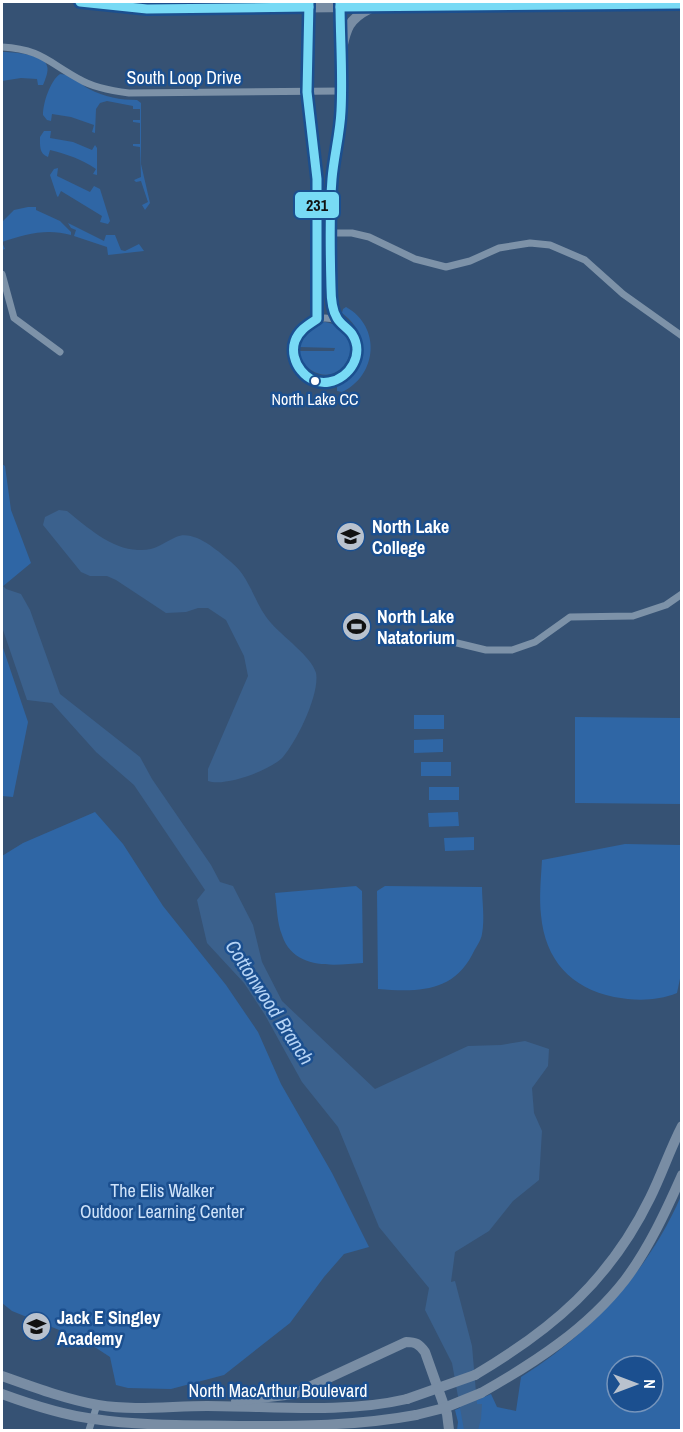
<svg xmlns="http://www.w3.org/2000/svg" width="683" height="1432" viewBox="0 0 683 1432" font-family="'Archivo Narrow',sans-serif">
	<rect width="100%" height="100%" fill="#365274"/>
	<g fill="#2f66a5" fill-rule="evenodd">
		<path d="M2,52C11,52 45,54 47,66C49,71 45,80 43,85H38L37,79L21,78L2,81Z"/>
		<path d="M60,74C71,74 80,84 89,89C104,97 121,100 137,100L141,103V164L150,203L145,210L142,205L148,202L141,181L136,182L134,180L141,177L140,147L133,146V144H140V123L133,122V120H140V109H133V106L107,101L100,103L96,109L95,133L92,132L94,125L71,117L52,114L51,121L47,120L43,115C43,103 50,81 60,74Z"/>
		<path d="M44,131H51L50,138L73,142L92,150L95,145L97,148V175L93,174L96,169C82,159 66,154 50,150L48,157C39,154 40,145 40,137Z"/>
		<polygon points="58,168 57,176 90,192 94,186 100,189 110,221 108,224 100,222 102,216 61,191 58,197 57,196 50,175 54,169"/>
		<path d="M28,207H36V210L60,221L71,232V235C47,228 25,234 2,242L5,249L2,250V222L14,210Z"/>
		<polygon points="68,223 104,241 106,235 115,235 121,250 125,251 139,244 144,251 108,255 107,247 74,236 76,230 71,228"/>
		<path d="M346,307C382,327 377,376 342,392L337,391V386C342,382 348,380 352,375C372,354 362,328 342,313L343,309Z"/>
		<path d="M325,322C373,331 345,392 311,370C304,366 299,359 299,351H334L335,348L299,347C302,332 311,324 325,322Z"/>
		<polygon points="2,464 5,466 11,510 31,563 2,587"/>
		<polygon points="2,645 28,722 13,797 2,796"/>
		<rect x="414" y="715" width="30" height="14"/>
		<polygon points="575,717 681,718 681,804 575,803"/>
		<polygon points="443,739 443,752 414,753 414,740"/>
		<rect x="421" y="762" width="30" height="14"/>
		<rect x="429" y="787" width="30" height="13"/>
		<polygon points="95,812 123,844 163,906 226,985 258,1032 281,1084 332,1173 369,1247 344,1254 324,1277 290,1323 224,1375 171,1389 128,1388 116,1385 110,1357 84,1340 12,1311 2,1303 2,856 23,843"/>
		<polygon points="458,812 459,826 429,827 428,813"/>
		<polygon points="474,837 474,850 445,851 444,838"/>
		<path d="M625,844L681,845L682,969L677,993C657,1001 636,1001 614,997C571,988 545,960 541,915C539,897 541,878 542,860Z"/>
		<path d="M356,886L362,891L363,963C334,965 294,971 282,935C277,923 277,907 275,893Z"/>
		<path d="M385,886L482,887C482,901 485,919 482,934C481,941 475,948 472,955C452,993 416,992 378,989L377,891Z"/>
		<path d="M681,1196V1430H457L458,1422L455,1410L491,1394L497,1407L516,1411L521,1377C591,1333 648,1272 681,1196ZM617,1366H653V1402H617Z"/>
	</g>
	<g fill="#3b618d">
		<path d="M59,510L67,511C87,527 111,549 138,550C155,551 161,544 176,537C194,529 218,551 231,562C251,578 254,604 271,623C282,636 312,657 316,673C320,694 297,741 283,757C271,770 225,787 208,781V769L248,676L244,656L226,620L208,608H198L186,612L166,613L116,580L107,576H90L81,572L43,525L45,517Z"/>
		<polygon points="2,585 6,589 21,594 30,610 60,694 140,757 152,779 211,865 220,882 233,886 253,925 262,962 282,1001 375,1089 468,1046 501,1045 525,1041 549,1049 548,1066 532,1088 534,1113 542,1131 539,1180 513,1201 489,1231 455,1252 451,1282 455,1281 472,1346 477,1404 482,1404 481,1419 478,1430 464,1430 452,1363 425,1310 429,1288 379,1227 338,1127 302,1082 265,1015 244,983 207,943 197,900 205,890 134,785 96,752 52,703 27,700 2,627"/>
	</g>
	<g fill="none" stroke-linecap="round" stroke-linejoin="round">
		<g stroke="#7d92a8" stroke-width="7">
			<polyline points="309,2 307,92 317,179 317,319"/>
			<polyline points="340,2 340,43"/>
			<path d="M2,47C40,49 48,62 79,79C94,88 112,91 129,93L341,91"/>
			<polyline points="316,233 352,233 369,237 415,259 446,267 470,261 499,248 530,243 550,245 585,260 623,294 682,336"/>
			<polyline points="2,274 14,318 60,352"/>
			<circle cx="325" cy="350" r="32"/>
			<path d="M337,320C320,253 334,182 340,114C342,94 340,74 340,54"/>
			<polyline points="457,643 486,650 512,650 535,642 570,617 633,616 666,605 682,594"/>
			<polyline points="89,1430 97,1405"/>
		</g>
		<g stroke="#798da4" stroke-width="10">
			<polyline points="80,2 147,9 682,4"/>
			<path d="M340,57C346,33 345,21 369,9"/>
			<path d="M475,1375C553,1329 610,1280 650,1198C662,1174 670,1149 682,1126"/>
			<path d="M2,1376C33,1387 65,1399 98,1405C134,1411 171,1406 207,1406C274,1406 342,1414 407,1399"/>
			<path d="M481,1393C534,1363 587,1329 625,1280C649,1248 666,1211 682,1175"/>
			<path d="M2,1394C32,1405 62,1415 94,1419C141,1426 191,1425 239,1426C299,1426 357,1426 416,1415"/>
			<path d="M236,1401L294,1394L406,1342C416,1342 419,1344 425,1352L447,1414L449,1430"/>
		</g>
		<g stroke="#798da4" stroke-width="10">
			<polyline points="407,1399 475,1375"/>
			<polyline points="416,1415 444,1408 481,1393"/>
		</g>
		<defs>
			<g id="bus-1">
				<polyline points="80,2 147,9 309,7"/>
				<path d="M309,2L307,92L317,179V319C308,325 299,330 295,341C288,361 307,386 329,382C350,378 365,354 352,334C348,328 340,324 337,318C332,310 331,297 331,287C330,251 329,215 332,179C334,156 340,134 341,111C343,75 340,38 340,2"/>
				<polyline points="340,7 682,4"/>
			</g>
		</defs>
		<use href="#bus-1" stroke="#1b4f8f" stroke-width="14"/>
		<use href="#bus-1" stroke="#78daf5" stroke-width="9"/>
	</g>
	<defs>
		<symbol id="university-disc" viewBox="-11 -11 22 22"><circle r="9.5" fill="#b9c2ce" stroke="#1b4f8f"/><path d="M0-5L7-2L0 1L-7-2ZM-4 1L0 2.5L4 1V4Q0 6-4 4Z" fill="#111"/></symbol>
		<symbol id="stadium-disc" viewBox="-11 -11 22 22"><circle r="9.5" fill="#b9c2ce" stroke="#1b4f8f"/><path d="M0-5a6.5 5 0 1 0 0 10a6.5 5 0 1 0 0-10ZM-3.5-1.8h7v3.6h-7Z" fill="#111"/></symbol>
		<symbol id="school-disc" viewBox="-11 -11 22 22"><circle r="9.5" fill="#b9c2ce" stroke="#1b4f8f"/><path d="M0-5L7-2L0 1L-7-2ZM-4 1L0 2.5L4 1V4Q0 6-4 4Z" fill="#111"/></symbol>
	</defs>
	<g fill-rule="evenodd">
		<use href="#university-disc" x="334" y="520" width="33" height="33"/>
		<use href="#stadium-disc" x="340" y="610" width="33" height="33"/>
		<use href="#school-disc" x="20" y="1310" width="33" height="33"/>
	</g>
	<circle fill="#fff" stroke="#1b4f8f" stroke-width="2" cx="315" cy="381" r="5"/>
	<g text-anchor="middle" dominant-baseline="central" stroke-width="5" stroke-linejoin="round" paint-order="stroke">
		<g font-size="16" fill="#fff" stroke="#1b4f8f">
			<text x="315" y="399">North Lake CC</text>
		</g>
		<g font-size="18" fill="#fff" stroke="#1b4f8f">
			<text x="184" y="77">South Loop Drive</text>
			<text x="278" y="1390">North MacArthur Boulevard</text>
		</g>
		<g font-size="18" font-weight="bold" fill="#fff" stroke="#1b4f8f" text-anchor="start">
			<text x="372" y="526">North Lake<tspan x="372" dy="21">College</tspan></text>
			<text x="377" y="616">North Lake<tspan x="377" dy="21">Natatorium</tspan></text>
			<text x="57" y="1317">Jack E Singley<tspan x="57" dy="21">Academy</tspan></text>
		</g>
		<g font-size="18" fill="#cfe3fa" stroke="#1b4f8f">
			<text x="162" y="1190">The Elis Walker<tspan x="162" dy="21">Outdoor Learning Center</tspan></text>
		</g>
		<g font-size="20" font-style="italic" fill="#b5d3f5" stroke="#1b4f8f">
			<text transform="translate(270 1002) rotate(57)">Cottonwood Branch</text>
		</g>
	</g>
	<rect stroke="#1b4f8f" stroke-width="2" x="294" y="191" width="46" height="28" rx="6" fill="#78daf5"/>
	<g font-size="16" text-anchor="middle" font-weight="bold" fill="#111">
		<text x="317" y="211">231</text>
	</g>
	<rect width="683" height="1432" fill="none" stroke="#ffffff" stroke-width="6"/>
	<g transform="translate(635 1384) rotate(90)"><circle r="28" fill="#1b4f8f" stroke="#7695bc" stroke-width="1.5"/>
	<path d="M0-4.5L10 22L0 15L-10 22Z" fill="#b9c2ce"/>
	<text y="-9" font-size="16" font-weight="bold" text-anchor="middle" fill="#ffffff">N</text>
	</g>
</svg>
